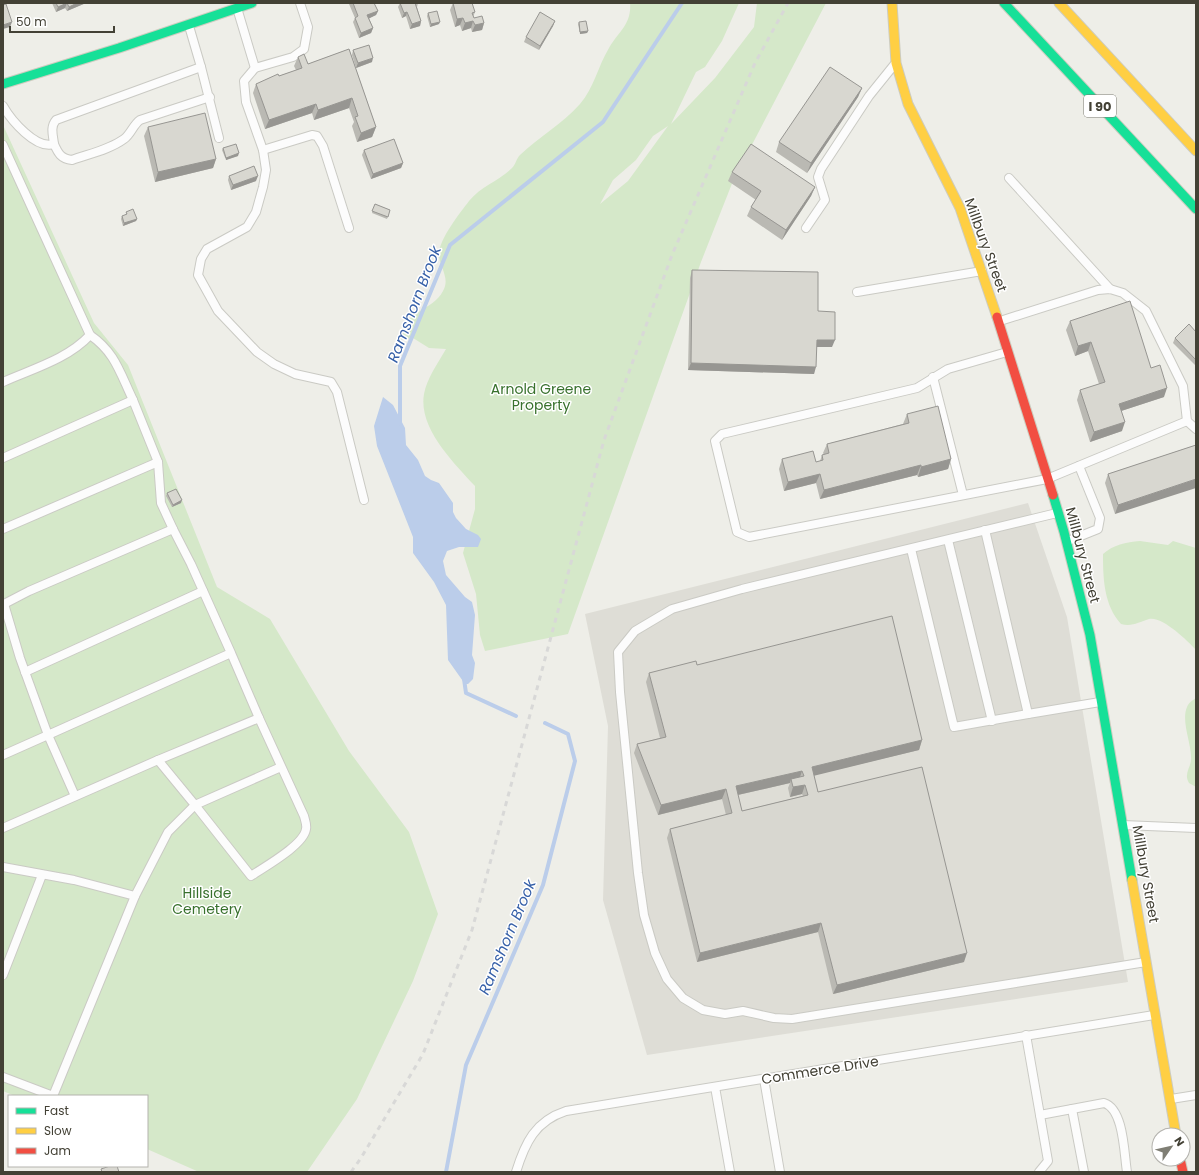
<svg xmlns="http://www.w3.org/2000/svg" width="1199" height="1175" viewBox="0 0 1199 1175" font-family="Poppins,sans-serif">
	<rect width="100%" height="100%" fill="#eeeee8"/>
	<polygon fill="#deddd6" points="1028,503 1067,617 1128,982 647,1055 603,900 608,726 585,614"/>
	<g fill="#d5e8c9" fill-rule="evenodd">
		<path d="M630,3H739L722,41L705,67L696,72L671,124L715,78L754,27L757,3H826L733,181L701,262L568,634L485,651L480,635L476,594L463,553L475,509V486C454,463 418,428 424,394C427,378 438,363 446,349L429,348L413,338L397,340C406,308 432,312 443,291C451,277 438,266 439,253C440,238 460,213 469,201C481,186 499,181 512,168C516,164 516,159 520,155C539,137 562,124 580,104C594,88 598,66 609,48C618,32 632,24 630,3ZM668,126L628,181L600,204L613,180L636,160L653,136Z"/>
		<polygon points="3,125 94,323 128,365 217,587 270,619 349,751 409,832 438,914 413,981 357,1099 307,1172 199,1172 147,1149 147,1096 15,1096 3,1091"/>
		<path d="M1140,541L1168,545L1173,541L1196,548V650C1187,640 1162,616 1149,619C1139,622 1132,627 1121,624C1104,605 1103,579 1103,554C1113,545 1126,542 1140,541Z"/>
		<path d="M1196,698V787L1189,783C1183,773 1192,767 1191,757C1191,742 1181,721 1187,707C1189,702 1192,701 1196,698Z"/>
	</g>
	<polygon fill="#bbcdea" points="383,397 393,405 405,428 406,445 418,460 425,476 431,480 439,483 453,503 453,512 456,518 466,529 478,535 481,539 478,547 459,547 447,551 443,561 446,575 465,597 472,602 475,615 472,655 475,663 473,679 468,684 465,684 448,660 446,605 434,582 413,553 413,537 377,446 374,426"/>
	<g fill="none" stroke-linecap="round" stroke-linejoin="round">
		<g stroke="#bbcdea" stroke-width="4">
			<polyline points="400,424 400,366 450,245 603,122 682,3"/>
			<polyline points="464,679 466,693 516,716"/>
			<polyline points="446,1172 466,1065 543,885 575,761 568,734 545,723"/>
		</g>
		<defs>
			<g id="lane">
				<polyline points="300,3 308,27 304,49 293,57 255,68 244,81 246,102 263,150 266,170 263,187 256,212 247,227 207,249 201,259 198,275 218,311 257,352 274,364 295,374 331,382 337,392 364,500"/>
				<polyline points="237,8 255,68"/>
				<polyline points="201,67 219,138"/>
				<path d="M3,106C11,120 36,150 54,144C53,135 50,127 56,120L201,67L189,26"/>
				<path d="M54,144C58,153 61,159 72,160C88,154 109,150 124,139C131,134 133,125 140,120L210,97"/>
				<path d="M3,145L90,335C68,359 32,369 3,382"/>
				<polyline points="263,150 312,135 317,136 323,146 349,228"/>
				<polyline points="1009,178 1110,289"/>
				<polyline points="806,228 825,200 818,177 821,169 869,96 894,65"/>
				<polyline points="857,292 982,271"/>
				<polyline points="1000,321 1098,290 1110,289 1123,293 1146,311 1183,386 1187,421 1196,429"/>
				<path d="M90,335C115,352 120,373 133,400"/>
				<polyline points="1007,352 948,369 917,388 722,434 715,441 737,532 749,537 1047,479 1187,421"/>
				<polyline points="933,377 963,495"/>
				<polyline points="3,458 133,400 158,462"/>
				<polyline points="1057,513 742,589 672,609 635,631 618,652 620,692 638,873 644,915 655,953 667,979 683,998 703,1010 725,1014 743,1011 774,1018 792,1019 1146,962"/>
				<polyline points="3,529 158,462 161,503 173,529"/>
				<polyline points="948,540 992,721"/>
				<polyline points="1068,541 1098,529 1100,518 1079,466"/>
				<polyline points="911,549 954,727 1028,714 985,530"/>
				<polyline points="231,653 191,564 173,529 29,591 4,604 20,658 48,735 231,653 259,718"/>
				<polyline points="25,672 203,591"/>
				<polyline points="1028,714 1100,702"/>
				<polyline points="3,755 48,735 75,796"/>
				<polyline points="1123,825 1196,828"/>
				<polyline points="3,828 158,760"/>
				<path d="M3,867L74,880L135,896L168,832L195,805L251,876C264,867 304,845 306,829C307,825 305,820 304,816L259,718L158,760L195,805L281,767"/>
				<polyline points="3,975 42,875"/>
				<polyline points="1026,1035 1048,1161 1039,1172"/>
				<polyline points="3,1077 53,1096 135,896"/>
				<polyline points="764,1079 780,1172"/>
				<polyline points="715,1087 730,1172"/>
				<polyline points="1171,1099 1196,1095"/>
				<polyline points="1072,1109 1084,1172"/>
				<path d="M1040,1115L1104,1103C1124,1109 1124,1154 1127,1172"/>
				<path d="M516,1172C525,1143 535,1121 566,1111L1154,1015"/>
			</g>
			<g id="fast">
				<polyline points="1004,3 1196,209"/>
				<polyline points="3,84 119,48 252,3"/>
				<polyline points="1053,495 1064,532 1090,635 1132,880"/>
			</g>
			<g id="slow">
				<polyline points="892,3 896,63 908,104 960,208 997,317"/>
				<polyline points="1059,3 1196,151"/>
				<polyline points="1132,880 1176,1135"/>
			</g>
			<g id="jam">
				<polyline points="997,317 1053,495"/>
				<polyline points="1180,1159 1183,1172"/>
			</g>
		</defs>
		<use href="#lane" stroke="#cacac4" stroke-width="10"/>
		<use href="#fast" stroke="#cdccbf" stroke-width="11"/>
		<use href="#slow" stroke="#cdccbf" stroke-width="11"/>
		<use href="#jam" stroke="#cdccbf" stroke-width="11"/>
		<use href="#lane" stroke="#fcfcfc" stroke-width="8"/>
		<use href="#fast" stroke="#16e098" stroke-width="9"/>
		<use href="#slow" stroke="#ffcf43" stroke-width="9"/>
		<use href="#jam" stroke="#f24e42" stroke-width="9"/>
		<polyline stroke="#d8d8d7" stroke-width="3" stroke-dasharray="5 5" stroke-linecap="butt" points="351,1172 361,1158 423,1054 472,930 604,440 672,255 755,63 788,3"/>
	</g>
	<g fill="#bab9b3" fill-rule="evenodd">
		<polygon points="52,3 86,3 67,11 65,8 56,12"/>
		<polygon points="350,3 374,3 378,11 376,15 369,18 373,28 371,33 359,38 353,22 355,18 349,4"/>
		<polygon points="400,3 418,3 417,7 421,21 420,26 410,29 406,16 402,18 398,7"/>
		<polygon points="453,3 475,12 473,17 474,18 484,23 482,30 472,32 471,28 462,31 460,25 455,27 450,10"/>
		<polygon points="428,13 439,24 430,27 427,16"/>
		<polygon points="555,21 553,26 539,50 524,42 526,37"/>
		<polygon points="579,22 588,31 587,33 580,34 578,24"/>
		<polygon points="349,49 376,127 372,137 357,142 352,126 354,122 349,108 314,120 312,113 265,129 253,93 256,84 296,70 294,66 298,57 308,64"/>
		<polygon points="353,50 372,62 356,68 352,55"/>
		<polygon points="862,88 858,97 807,173 776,152 779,142"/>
		<polygon points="148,127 216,159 213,168 155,182 144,136"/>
		<polygon points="223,148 238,156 226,160 222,150"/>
		<polygon points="364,150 403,163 401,168 371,179 362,155"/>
		<polygon points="732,172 815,187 811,196 782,240 747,216 751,207 756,200 728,181"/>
		<polygon points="229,176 256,181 231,190 228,180"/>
		<polygon points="375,204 390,210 387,219 372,213"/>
		<polygon points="126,212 137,219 136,221 123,226 121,219 122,216 126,215"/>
		<polygon points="692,270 818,311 832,347 817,347 814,374 688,370 690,278"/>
		<polygon points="1070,321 1151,368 1164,397 1121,411 1122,431 1090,442 1077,400 1080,390 1099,384 1088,351 1075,356 1066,330"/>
		<polygon points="1196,332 1196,366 1173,343 1175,338"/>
		<polygon points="907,414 951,459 948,469 918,477 917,475 820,499 816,483 784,491 779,469 782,459 816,462 820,461 822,455 824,455 823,453 827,444 903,424"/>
		<polygon points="1196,445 1115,514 1105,483 1108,474"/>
		<polygon points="167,493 181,503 172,507 166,496"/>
		<path d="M697,665L922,740L919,750L814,775L818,792L964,962L833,994L818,932L697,962L667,838L670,829L726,815L722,799L658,815L634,753L637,744L660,738L646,682L649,673ZM790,783L788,788L790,797L802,794L803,796L742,811L738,795Z"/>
	</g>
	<g fill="#979692">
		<polygon points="67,3 65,8 56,12 58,7"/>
		<polygon points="77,3 86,3 67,11 69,7"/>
		<polygon points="378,11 376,15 366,20 367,15"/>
		<polygon points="407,12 406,16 402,18 404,13"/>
		<polygon points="463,18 460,25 455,27 457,19"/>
		<polygon points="421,21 420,26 410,29 412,24"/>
		<polygon points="473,21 471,28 462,31 465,23"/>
		<polygon points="555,21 553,26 539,50 540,46"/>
		<polygon points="12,22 10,27 3,29 3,25"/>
		<polygon points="440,22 439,24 430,27 431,24"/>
		<polygon points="484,23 482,30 472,32 475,25"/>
		<polygon points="373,28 371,33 359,38 361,33"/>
		<polygon points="588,31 587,33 580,34 580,32"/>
		<polygon points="373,58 372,62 356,68 358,63"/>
		<polygon points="862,88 858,97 807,173 811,163"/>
		<polygon points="352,98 349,108 314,120 318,110"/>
		<polygon points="316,104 312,113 265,129 269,120"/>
		<polygon points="376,127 372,137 357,142 361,133"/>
		<polygon points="239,153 238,156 226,160 226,158"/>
		<polygon points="216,159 213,168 155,182 158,172"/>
		<polygon points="403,163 401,168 371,179 373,174"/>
		<polygon points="258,176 256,181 231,190 233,185"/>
		<polygon points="815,187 811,196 782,240 786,230"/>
		<polygon points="137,219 136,221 123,226 124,223"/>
		<polygon points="817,340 835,340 832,347 814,347"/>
		<polygon points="1091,342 1088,351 1075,356 1078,346"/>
		<polygon points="691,363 816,367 814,374 688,370"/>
		<polygon points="1167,388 1164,397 1115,413 1119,404"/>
		<polygon points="1125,422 1122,431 1090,442 1094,432"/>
		<polygon points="951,459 948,469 918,477 921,467"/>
		<polygon points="921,465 917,475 820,499 824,490"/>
		<polygon points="820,474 816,483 784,491 788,482"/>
		<polygon points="1196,479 1196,488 1115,514 1118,505"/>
		<polygon points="182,500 181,503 172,507 173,505"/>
		<polygon points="922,740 919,750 809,777 812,767"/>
		<polygon points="802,771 799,780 791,779 790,783 733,796 736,786"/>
		<polygon points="805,785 802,794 790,797 793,787"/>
		<polygon points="726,789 722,799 658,815 661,805"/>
		<polygon points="821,923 818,932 697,962 700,953"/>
		<polygon points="967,953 964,962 833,994 837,985"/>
	</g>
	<g fill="#d8d7d0" stroke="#979692" fill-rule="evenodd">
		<polygon points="56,3 77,3 69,7 67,3 58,7"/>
		<polygon points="353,3 374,3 378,11 367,15 373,28 361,33 355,18 358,16"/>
		<polygon points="400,3 415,3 421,21 412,24 407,12 404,13"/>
		<polygon points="453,3 472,3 475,12 472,13 474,18 482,16 484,23 475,25 473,21 465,23 463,18 457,19"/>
		<polygon points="6,4 12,22 3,25 3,5"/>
		<polygon points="437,11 440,22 431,24 428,13"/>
		<polygon points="540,12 555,21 540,46 526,37"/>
		<polygon points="586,21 588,31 580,32 579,22"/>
		<polygon points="369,45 373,58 358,63 353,50"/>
		<polygon points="349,49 376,127 361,133 355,117 358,116 352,98 318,110 316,104 269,120 256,84 278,74 279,76 302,68 298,57 304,54 308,64"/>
		<polygon points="830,67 862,88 811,163 779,142"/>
		<polygon points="205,113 216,159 158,172 148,127"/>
		<polygon points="394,139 403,163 373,174 364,150"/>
		<polygon points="236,144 239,153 226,158 223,148"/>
		<polygon points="751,144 815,187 786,230 751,207 761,191 732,172"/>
		<polygon points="254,166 258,176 233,185 229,176"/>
		<polygon points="375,204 390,210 388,217 372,211"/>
		<polygon points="133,209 137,219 124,223 122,216 127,214 126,212"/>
		<polygon points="692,270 818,272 818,311 835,312 835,340 817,340 816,367 691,363"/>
		<polygon points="1130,301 1151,368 1160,365 1167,388 1119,404 1125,422 1094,432 1080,390 1105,382 1091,342 1078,346 1070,321"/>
		<polygon points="1189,324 1196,332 1196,360 1175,338"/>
		<polygon points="938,406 951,459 921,467 921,465 824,490 820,474 788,482 782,459 813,451 816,462 823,460 822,455 829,453 827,444 909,423 907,414"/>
		<polygon points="1196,445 1196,479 1118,505 1108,474"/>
		<polygon points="176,489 182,500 173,505 167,493"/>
		<path d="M892,616L922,740L812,767L818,792L922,767L967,953L837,985L821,923L700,953L670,829L732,813L726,789L661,805L637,744L666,737L649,673L696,661L697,665ZM802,771L804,776L791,779L793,787L805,785L808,795L742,811L736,786Z"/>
		<polygon points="110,1166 117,1166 119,1172 102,1172 101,1169"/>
	</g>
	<g text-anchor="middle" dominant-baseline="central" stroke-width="3" stroke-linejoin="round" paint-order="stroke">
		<rect fill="#fff" stroke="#7b7a72" stroke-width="1" x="1084" y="95" width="32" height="22" rx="3"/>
		<g font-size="13" font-weight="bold" fill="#434135">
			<text x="1100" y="106">I 90</text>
		</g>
		<g font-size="14" fill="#434135" stroke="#fff">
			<text transform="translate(986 245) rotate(70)">Millbury Street</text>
			<text transform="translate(1083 555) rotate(75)">Millbury Street</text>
			<text transform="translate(1146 874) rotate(80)">Millbury Street</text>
			<text transform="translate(820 1070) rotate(-9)">Commerce Drive</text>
		</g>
		<g font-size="14" fill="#38712d" stroke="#fff">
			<text x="541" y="389">Arnold Greene<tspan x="541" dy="16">Property</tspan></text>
			<text x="207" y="893">Hillside<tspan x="207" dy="16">Cemetery</tspan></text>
		</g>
		<g font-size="15" font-style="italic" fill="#3660a8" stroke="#fff">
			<text transform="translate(414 304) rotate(-69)">Ramshorn Brook</text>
			<text transform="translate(507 937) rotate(-67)">Ramshorn Brook</text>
		</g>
	</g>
	<rect width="1199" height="1175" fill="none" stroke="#434135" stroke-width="8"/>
	<rect x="8" y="1095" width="140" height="72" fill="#ffffff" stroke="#b4b3ae"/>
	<rect x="16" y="1108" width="20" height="6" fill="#16e098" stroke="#b4b3ae"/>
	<text x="44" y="1115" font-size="12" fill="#434135">Fast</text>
	<rect x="16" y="1128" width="20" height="6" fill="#ffcf43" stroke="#b4b3ae"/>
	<text x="44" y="1135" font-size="12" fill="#434135">Slow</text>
	<rect x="16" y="1148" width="20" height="6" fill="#f24e42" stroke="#b4b3ae"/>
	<text x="44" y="1155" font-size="12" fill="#434135">Jam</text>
	<g transform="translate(1171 1147) rotate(56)"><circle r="19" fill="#ffffff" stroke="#b4b3ae"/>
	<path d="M0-3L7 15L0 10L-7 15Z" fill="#7f7e74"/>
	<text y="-6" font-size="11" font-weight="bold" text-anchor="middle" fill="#434135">N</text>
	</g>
	<path d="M10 26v6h104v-6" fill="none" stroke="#434135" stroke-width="2"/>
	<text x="16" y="26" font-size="12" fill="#434135" stroke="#ffffff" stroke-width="3" paint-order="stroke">50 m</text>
</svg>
